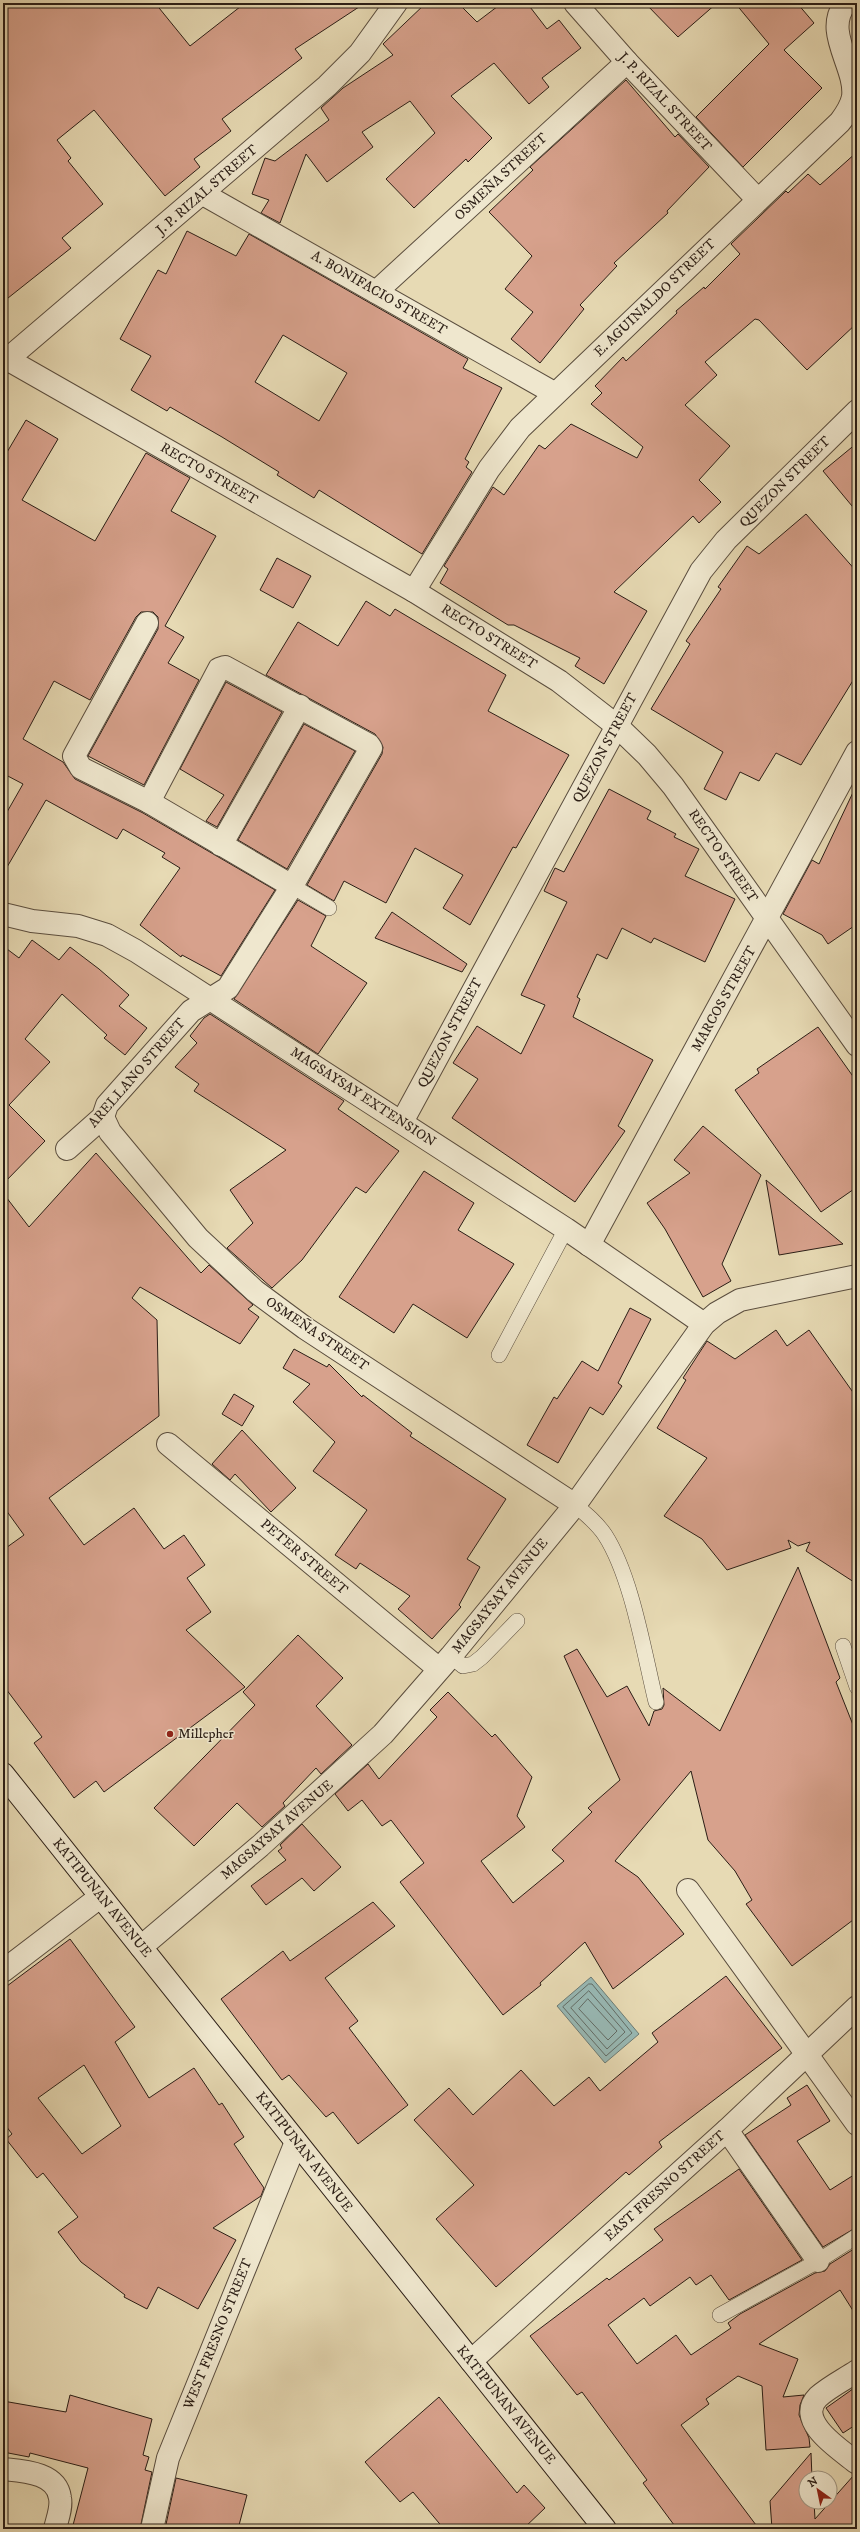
<svg xmlns="http://www.w3.org/2000/svg" width="860" height="2532" viewBox="0 0 860 2532" font-family="'IM FELL DW Pica',serif">
	<rect width="100%" height="100%" fill="#e7dab4"/>
	<filter id="stains"><feTurbulence type="fractalNoise" baseFrequency=".005" numOctaves="4"/><feColorMatrix values="0 0 0 0 .2 0 0 0 0 .09 0 0 0 0 .02 0 0 0 .5 -.17"/></filter>
	<radialGradient id="worn" r=".72"><stop offset=".6" stop-color="#630" stop-opacity="0"/><stop offset="1" stop-color="#630" stop-opacity=".3"/></radialGradient>
	<polygon fill="#98b9b5" stroke="#6c7b75" points="591,1977 639,2034 605,2063 557,2006"/>
	<g fill="none" stroke-linecap="round" stroke-linejoin="round">
		<g stroke="#626c66" stroke-width="1">
			<polygon points="589,1984 592,1984 632,2033 606,2056 563,2007"/>
			<polygon points="589,1991 625,2032 607,2049 571,2008"/>
			<polygon points="588,1999 617,2031 608,2040 579,2009"/>
		</g>
	</g>
	<g fill="#d7a18c" stroke="#2b1e16" fill-rule="evenodd">
		<polygon points="3,3 155,3 190,46 245,3 365,3 295,49 302,58 222,119 231,131 194,159 200,167 165,196 94,110 57,140 71,158 68,161 103,204 62,238 71,248 3,302"/>
		<polygon points="426,3 458,3 477,22 502,3 527,3 547,29 559,20 581,48 542,78 549,87 529,104 494,63 451,96 492,138 468,162 466,159 414,208 386,179 435,133 410,101 362,132 373,147 327,182 306,154 280,223 261,213 269,200 252,194 265,158 275,161 329,120 321,108 343,88 393,55 383,44"/>
		<polygon points="645,3 717,3 678,37"/>
		<polygon points="735,3 797,3 814,23 784,50 822,88 743,167 696,117 769,44"/>
		<polygon points="626,80 675,137 678,134 709,167 667,211 668,213 614,263 617,266 580,305 584,309 540,363 511,339 533,312 505,289 532,256 489,212 533,170 530,167"/>
		<polygon points="857,152 857,323 807,370 759,320 755,319 705,362 717,375 685,405 730,446 699,480 721,502 699,523 693,516 614,592 647,611 604,684 575,666 580,658 514,625 508,625 440,583 448,569 444,566 493,487 504,495 539,445 545,449 571,424 637,458 643,447 591,404 602,393 595,386 623,357 626,361 677,313 676,311 704,287 705,289 740,254 731,244 786,191 788,193 808,174 820,185"/>
		<path d="M187,231L236,256L249,234L468,359L463,368L502,388L465,459L469,462L466,467L472,472L422,554L319,490L314,498L277,475L279,472L222,437L170,407L167,411L131,390L151,356L120,339L158,270L166,274ZM283,335L347,373L319,421L255,382Z"/>
		<polygon points="26,420 58,439 22,500 95,541 146,453 190,478 171,511 216,536 165,626 184,637 168,663 199,680 144,785 88,756 158,629 158,617 153,612 141,612 136,617 90,700 54,681 23,739 63,762 75,779 143,813 275,890 221,976 182,955 181,957 140,925 180,868 162,857 165,853 123,829 117,839 46,800 3,874 3,819 23,784 4,774 3,777 3,459"/>
		<polygon points="857,443 857,512 823,471"/>
		<polygon points="806,514 857,572 857,674 801,765 776,753 759,781 740,772 726,800 704,789 723,752 651,709 690,644 686,641 721,589 718,587 747,546 759,554"/>
		<polygon points="277,558 311,576 293,608 260,590"/>
		<polygon points="366,601 390,616 395,609 506,675 488,711 569,755 516,848 513,847 470,925 443,908 463,875 415,848 386,903 344,881 334,901 307,885 382,754 383,747 375,734 266,675 298,622 338,646"/>
		<polygon points="226,682 282,712 217,827 206,821 224,795 180,769"/>
		<polygon points="304,724 355,751 287,869 238,840"/>
		<polygon points="857,784 857,924 828,944 822,935 783,914 812,860 819,864"/>
		<polygon points="609,789 651,811 647,819 676,834 674,837 699,849 685,876 735,899 705,962 654,938 651,943 622,928 607,959 597,954 577,997 580,999 573,1017 653,1060 618,1126 625,1131 575,1202 452,1118 478,1079 453,1063 477,1026 521,1054 545,1005 521,995 567,902 544,891 555,868 564,872"/>
		<polygon points="298,900 326,916 311,946 367,983 318,1054 234,999"/>
		<polygon points="392,912 467,964 462,972 375,938"/>
		<polygon points="32,940 59,960 70,947 99,969 129,995 119,1006 147,1028 125,1055 104,1038 107,1035 62,994 25,1039 50,1062 9,1105 45,1141 3,1184 3,946 19,958"/>
		<polygon points="210,1014 344,1101 338,1109 399,1151 366,1193 356,1187 302,1260 272,1288 227,1248 253,1223 230,1190 286,1150 194,1091 199,1084 175,1067 197,1043 190,1036 204,1018"/>
		<polygon points="818,1027 857,1082 857,1187 821,1212 735,1090 759,1073 757,1069"/>
		<polygon points="703,1126 761,1175 722,1264 731,1281 703,1297 665,1229 647,1203 690,1173 674,1160"/>
		<polygon points="96,1153 201,1273 209,1265 253,1305 248,1309 259,1317 240,1344 140,1287 132,1298 157,1320 159,1416 49,1498 84,1545 134,1508 164,1549 184,1535 205,1565 187,1578 211,1612 186,1630 245,1687 104,1792 96,1781 74,1798 34,1743 42,1737 3,1685 3,1550 24,1535 3,1506 3,1193 29,1227"/>
		<polygon points="424,1171 474,1203 458,1230 514,1264 467,1338 413,1304 394,1333 339,1297"/>
		<polygon points="766,1180 843,1244 779,1255"/>
		<polygon points="630,1308 651,1319 618,1383 622,1386 603,1415 590,1407 558,1463 527,1445 554,1397 557,1399 582,1361 598,1371"/>
		<polygon points="776,1330 787,1346 809,1330 857,1398 857,1584 806,1551 810,1542 798,1546 788,1540 791,1548 727,1570 702,1539 664,1516 707,1458 657,1428 686,1380 683,1378 707,1341 735,1359"/>
		<polygon points="294,1349 327,1367 329,1364 362,1397 363,1395 412,1433 410,1436 506,1499 467,1559 480,1567 459,1605 461,1607 432,1639 398,1609 410,1596 360,1563 356,1569 335,1555 367,1510 313,1471 335,1442 293,1402 310,1384 283,1368"/>
		<polygon points="234,1394 254,1406 242,1426 222,1414"/>
		<polygon points="242,1430 296,1488 271,1512 235,1474 230,1480 212,1464"/>
		<polygon points="798,1567 840,1678 836,1682 857,1735 857,1917 792,1966 746,1904 752,1900 735,1871 708,1840 691,1771 615,1861 638,1877 684,1934 613,1989 585,1942 540,1983 541,1985 503,2015 400,1882 424,1863 391,1820 382,1826 362,1800 348,1811 335,1794 368,1764 379,1779 437,1717 430,1710 448,1692 492,1737 495,1734 532,1777 517,1816 525,1827 481,1861 513,1903 564,1861 552,1850 592,1812 588,1808 620,1780 564,1656 577,1649 607,1697 627,1686 649,1726 654,1711 662,1709 664,1705 663,1688 720,1731"/>
		<polygon points="298,1635 343,1678 316,1706 352,1745 321,1774 316,1768 283,1803 285,1806 262,1827 237,1803 194,1846 154,1808 255,1705 243,1692"/>
		<polygon points="302,1824 341,1867 314,1891 302,1878 266,1905 251,1886 286,1860 278,1851 282,1848 280,1845"/>
		<polygon points="373,1902 395,1926 325,1978 358,2021 349,2028 408,2105 358,2144 333,2112 326,2117 289,2075 282,2080 221,1999 283,1951 290,1961"/>
		<path d="M70,1939L135,2027L115,2042L149,2098L194,2068L219,2105L222,2103L244,2137L234,2144L264,2188L261,2196L213,2228L236,2240L198,2309L158,2287L147,2309L124,2297L125,2295L81,2262L58,2232L78,2217L43,2173L37,2178L6,2139L12,2134L3,2122V1989ZM84,2065L121,2126L82,2154L38,2098Z"/>
		<polygon points="726,1976 782,2048 659,2142 662,2147 629,2175 626,2172 496,2287 436,2219 474,2185 414,2120 449,2088 473,2115 521,2070 554,2106 589,2077 600,2091 658,2042 652,2033"/>
		<polygon points="807,2085 830,2121 797,2141 830,2190 857,2173 857,2227 823,2247 745,2135 791,2105 787,2098"/>
		<polygon points="739,2169 802,2260 729,2300 711,2275 696,2285 690,2277 650,2306 644,2298 608,2325 637,2364 676,2335 691,2355 731,2328 728,2323 740,2314 815,2273 825,2271 830,2264 857,2247 857,2317 840,2290 759,2344 798,2359 783,2397 804,2395 800,2405 799,2415 809,2438 810,2447 766,2450 762,2386 738,2376 706,2399 709,2404 681,2425 759,2529 677,2529 643,2483 647,2480 582,2392 577,2395 530,2336 607,2278 609,2280 663,2240 654,2229"/>
		<polygon points="857,2386 857,2424 843,2433 826,2408"/>
		<polygon points="70,2395 152,2419 143,2455 149,2457 145,2470 152,2472 140,2529 72,2529 88,2468 30,2453 29,2457 3,2452 3,2401 66,2412"/>
		<polygon points="439,2397 517,2493 524,2485 545,2508 523,2529 444,2529 413,2492 400,2502 365,2462"/>
		<polygon points="811,2453 812,2478 806,2478 806,2502 814,2502 815,2519 854,2475 857,2475 857,2529 772,2529 770,2501"/>
		<polygon points="176,2478 247,2495 238,2529 165,2529"/>
	</g>
	<g fill="none" stroke-linecap="round" stroke-linejoin="round">
		<defs>
			<g id="service">
				<polyline points="292,886 329,908"/>
				<polyline points="499,1355 566,1229"/>
				<path d="M575,1505C586,1514 597,1523 605,1535C632,1577 644,1653 656,1702"/>
				<polyline points="843,1646 857,1687"/>
				<polyline points="451,1656 463,1666 473,1664 482,1657 517,1621"/>
				<polyline points="720,2315 818,2261 857,2236"/>
			</g>
			<g id="minor">
				<polyline points="575,3 627,62 758,200"/>
				<polyline points="203,194 554,393"/>
				<polyline points="376,292 627,62"/>
				<polyline points="7,359 414,591 559,681 617,726 647,755 673,786 857,1045"/>
				<polyline points="3,363 327,86 360,53 396,3"/>
				<path d="M414,591L489,469L520,428L840,122C846,114 851,107 853,97C857,67 822,31 846,3"/>
				<polyline points="147,623 74,756 81,768 149,802 292,886"/>
				<polyline points="221,845 300,706"/>
				<polyline points="3,914 32,921 78,926 107,935 136,951 566,1229 704,1324"/>
				<polyline points="103,1117 110,1132 198,1238 255,1291 305,1328 575,1505"/>
				<polyline points="402,1122 701,571 726,540 857,411"/>
				<polyline points="67,1149 103,1117 107,1105 191,1011 228,988 292,886 371,748 369,745 225,667 219,669 149,802"/>
				<polyline points="589,1245 857,752"/>
				<polyline points="168,1444 439,1669"/>
				<polyline points="688,1890 857,2124"/>
				<polyline points="3,1971 100,1897"/>
				<polyline points="727,2130 818,2261"/>
				<polyline points="471,2361 727,2130 857,2007"/>
				<path d="M857,2371C845,2379 829,2387 818,2397C794,2421 841,2450 857,2463"/>
				<path d="M3,2469C22,2471 57,2472 60,2498C62,2508 57,2519 55,2529"/>
				<polyline points="152,2529 168,2458 296,2142"/>
			</g>
			<polyline id="tertiary" points="141,1947 260,1846 383,1734 451,1656 575,1505 704,1324 717,1313 740,1300 857,1276"/>
			<polyline id="secondary" points="3,1774 605,2529"/>
		</defs>
		<use href="#service" stroke="#5a4d3e" stroke-width="16"/>
		<use href="#minor" stroke="#5a4d3e" stroke-width="24"/>
		<use href="#tertiary" stroke="#5a4d3e" stroke-width="24"/>
		<use href="#secondary" stroke="#2b1e16" stroke-width="24"/>
		<use href="#service" stroke="#efe7ce" stroke-width="15"/>
		<use href="#minor" stroke="#efe7ce" stroke-width="22"/>
		<use href="#tertiary" stroke="#efe7ce" stroke-width="22"/>
		<use href="#secondary" stroke="#efe7ce" stroke-width="22"/>
	</g>
	<circle fill="#8f2418" stroke="#efe7ce" stroke-width="1.5" cx="170" cy="1734" r="4"/>
	<g text-anchor="middle" dominant-baseline="central" stroke-width="3" stroke-linejoin="round" paint-order="stroke">
		<g font-size="14" fill="#2b1e16" stroke="#efe7ce">
			<text transform="translate(665 102) rotate(47)">J. P. RIZAL STREET</text>
			<text transform="translate(501 177) rotate(-43)">OSMEÑA STREET</text>
			<text transform="translate(207 190) rotate(-41)">J. P. RIZAL STREET</text>
			<text transform="translate(379 293) rotate(30)">A. BONIFACIO STREET</text>
			<text transform="translate(655 298) rotate(-44)">E. AGUINALDO STREET</text>
			<text transform="translate(209 474) rotate(30)">RECTO STREET</text>
			<text transform="translate(785 482) rotate(-45)">QUEZON STREET</text>
			<text transform="translate(489 637) rotate(32)">RECTO STREET</text>
			<text transform="translate(605 748) rotate(-62)">QUEZON STREET</text>
			<text transform="translate(723 856) rotate(55)">RECTO STREET</text>
			<text transform="translate(724 999) rotate(-61)">MARCOS STREET</text>
			<text transform="translate(450 1033) rotate(-62)">QUEZON STREET</text>
			<text transform="translate(137 1073) rotate(-49)">ARELLANO STREET</text>
			<text transform="translate(363 1097) rotate(33)">MAGSAYSAY EXTENSION</text>
			<text transform="translate(317 1334) rotate(34)">OSMEÑA STREET</text>
			<text transform="translate(304 1557) rotate(40)">PETER STREET</text>
			<text transform="translate(500 1596) rotate(-51)">MAGSAYSAY AVENUE</text>
			<text transform="translate(277 1830) rotate(-41)">MAGSAYSAY AVENUE</text>
			<text transform="translate(102 1898) rotate(51)">KATIPUNAN AVENUE</text>
			<text transform="translate(304 2152) rotate(52)">KATIPUNAN AVENUE</text>
			<text transform="translate(665 2186) rotate(-42)">EAST FRESNO STREET</text>
			<text transform="translate(218 2334) rotate(-68)">WEST FRESNO STREET</text>
			<text transform="translate(506 2405) rotate(51)">KATIPUNAN AVENUE</text>
		</g>
		<g font-size="14" fill="#2b1e16" stroke="#efe7ce" text-anchor="start">
			<text x="178" y="1734">Millepher</text>
		</g>
	</g>
	<rect width="860" height="2532" fill="none" stroke="#e7dab4" stroke-width="16"/>
	<rect x="4" y="4" width="852" height="2524" fill="none" stroke="#2b1e16" stroke-width="2"/>
	<rect x="8" y="8" width="844" height="2516" fill="none" stroke="#2b1e16"/>
	<g transform="translate(818 2490) rotate(327)"><circle r="19" fill="#efe7ce" stroke="#a19784"/>
	<path d="M0-3L7 15L0 10L-7 15Z" fill="#8f2418"/>
	<text y="-6" font-size="11" font-weight="bold" text-anchor="middle" fill="#2b1e16">N</text>
	</g>
	<rect width="100%" height="100%" filter="url(#stains)"/>
	<rect width="100%" height="100%" fill="url(#worn)"/>
</svg>
